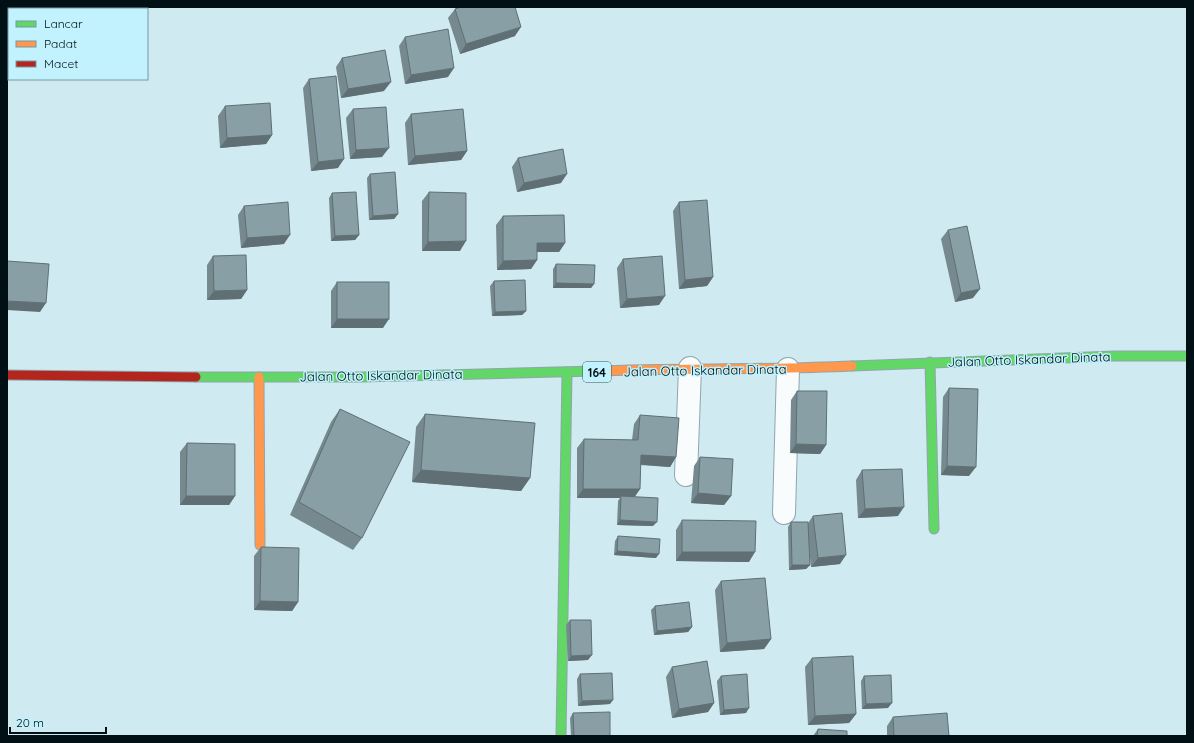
<svg xmlns="http://www.w3.org/2000/svg" width="1194" height="743" viewBox="0 0 1194 743" font-family="Quicksand,sans-serif">
	<rect width="100%" height="100%" fill="#cfeaf1"/>
	<g fill="none" stroke-linecap="round" stroke-linejoin="round">
		<defs>
			<g id="street">
				<polyline points="686,475 690,368"/>
				<polyline points="784,513 788,369"/>
			</g>
			<g id="fast">
				<polyline points="930,362 934,529"/>
				<polyline points="852,366 1115,356 1187,356"/>
				<polyline points="196,377 362,377 595,371"/>
				<polyline points="561,736 567,372"/>
			</g>
			<g id="slow">
				<path d="M595,371C680,368 766,370 852,366"/>
				<polyline points="259,377 260,545"/>
			</g>
			<polyline id="jam" points="7,375 196,377"/>
		</defs>
		<use href="#street" stroke="#8fa6ac" stroke-width="24"/>
		<use href="#fast" stroke="#8fa6ac" stroke-width="11"/>
		<use href="#slow" stroke="#8fa6ac" stroke-width="11"/>
		<use href="#jam" stroke="#8fa6ac" stroke-width="11"/>
		<use href="#street" stroke="#f8fcfd" stroke-width="22"/>
		<use href="#fast" stroke="#63d668" stroke-width="9"/>
		<use href="#slow" stroke="#ff974d" stroke-width="9"/>
		<use href="#jam" stroke="#b3261e" stroke-width="9"/>
	</g>
	<g fill="#75898e">
		<polygon points="455,9 515,36 460,54 448,18"/>
		<polygon points="405,37 448,77 405,84 399,46"/>
		<polygon points="342,58 384,91 341,98 336,67"/>
		<polygon points="309,79 338,168 311,171 303,88"/>
		<polygon points="225,106 272,135 266,144 220,148 218,116"/>
		<polygon points="353,109 382,157 350,159 346,118"/>
		<polygon points="411,114 467,151 461,160 408,165 405,123"/>
		<polygon points="518,158 561,183 517,192 512,167"/>
		<polygon points="370,174 398,214 394,219 369,220 367,178"/>
		<polygon points="429,192 460,251 422,251 422,201"/>
		<polygon points="332,193 359,235 355,240 331,241 329,198"/>
		<polygon points="679,202 713,277 707,286 679,289 673,211"/>
		<polygon points="244,206 284,244 241,248 238,215"/>
		<polygon points="503,216 565,243 559,252 537,252 537,260 531,269 497,270 496,225"/>
		<polygon points="948,230 973,298 955,302 941,239"/>
		<polygon points="213,256 247,290 241,299 207,300 207,265"/>
		<polygon points="623,259 659,305 620,308 617,268"/>
		<polygon points="556,264 594,284 591,288 553,288 553,269"/>
		<polygon points="494,281 526,311 522,315 492,316 490,286"/>
		<polygon points="337,282 383,328 331,328 331,291"/>
		<polygon points="949,388 969,476 941,475 943,397"/>
		<polygon points="797,391 826,445 820,454 790,453 791,400"/>
		<polygon points="340,409 362,538 353,550 290,515 331,422"/>
		<polygon points="425,414 530,478 521,491 412,482 416,427"/>
		<polygon points="640,415 676,457 670,467 640,465 640,489 634,497 653,526 617,525 618,501 620,498 577,498 577,448 584,439 632,440 634,424"/>
		<polygon points="187,443 235,496 229,505 180,505 180,452"/>
		<polygon points="700,457 731,496 724,505 691,503 694,466"/>
		<polygon points="862,470 898,516 858,518 856,480"/>
		<polygon points="813,516 840,564 811,567 809,547 810,565 806,569 789,570 788,527 791,522 808,523"/>
		<polygon points="682,520 749,562 676,561 676,530"/>
		<polygon points="618,536 656,558 614,555 615,541"/>
		<polygon points="261,547 298,602 292,611 254,610 254,556"/>
		<polygon points="721,581 771,639 764,649 720,652 715,590"/>
		<polygon points="655,606 692,627 688,632 654,635 651,610"/>
		<polygon points="570,620 588,660 568,661 566,625"/>
		<polygon points="812,658 856,714 849,723 808,725 805,667"/>
		<polygon points="672,667 714,703 708,712 672,718 666,677"/>
		<polygon points="580,674 610,704 578,706 577,679"/>
		<polygon points="721,676 746,713 720,715 717,681"/>
		<polygon points="864,676 888,708 862,709 861,681"/>
		<polygon points="573,713 610,736 571,736 570,718"/>
		<polygon points="893,717 949,736 887,736 887,726"/>
		<polygon points="818,729 847,736 813,736"/>
	</g>
	<g fill="#5f6f74">
		<polygon points="521,27 515,36 460,54 466,44"/>
		<polygon points="454,68 448,77 405,84 411,75"/>
		<polygon points="391,82 384,91 341,98 348,89"/>
		<polygon points="272,135 266,144 220,148 227,138"/>
		<polygon points="389,148 382,157 350,159 356,150"/>
		<polygon points="467,151 461,160 408,165 415,156"/>
		<polygon points="344,159 338,168 311,171 318,162"/>
		<polygon points="567,174 561,183 517,192 524,183"/>
		<polygon points="398,214 394,219 369,220 373,216"/>
		<polygon points="290,235 284,244 241,248 247,238"/>
		<polygon points="359,235 355,240 331,241 335,236"/>
		<polygon points="466,241 460,251 422,251 428,242"/>
		<polygon points="537,243 565,243 559,252 531,252"/>
		<polygon points="537,260 531,269 497,270 503,261"/>
		<polygon points="713,277 707,286 679,289 685,280"/>
		<polygon points="556,283 594,284 591,288 553,288"/>
		<polygon points="980,289 973,298 955,302 961,293"/>
		<polygon points="247,290 241,299 207,300 214,291"/>
		<polygon points="665,296 659,305 620,308 627,299"/>
		<polygon points="7,301 46,303 40,312 7,310"/>
		<polygon points="526,311 522,315 492,316 495,312"/>
		<polygon points="337,319 389,319 383,328 331,328"/>
		<polygon points="796,444 826,445 820,454 790,453"/>
		<polygon points="641,455 676,457 670,467 634,464"/>
		<polygon points="947,466 976,467 969,476 941,475"/>
		<polygon points="421,470 530,478 521,491 412,482"/>
		<polygon points="583,489 640,489 634,498 621,496 620,498 577,498"/>
		<polygon points="698,493 731,496 724,505 691,503"/>
		<polygon points="186,496 235,496 229,505 180,505"/>
		<polygon points="904,507 898,516 858,518 865,509"/>
		<polygon points="620,520 657,522 653,526 617,525"/>
		<polygon points="617,551 659,554 656,558 614,555"/>
		<polygon points="682,552 755,552 749,562 676,561"/>
		<polygon points="846,555 840,564 811,567 818,558"/>
		<polygon points="792,565 810,565 806,569 789,570"/>
		<polygon points="260,601 298,602 292,611 254,610"/>
		<polygon points="692,627 688,632 654,635 657,631"/>
		<polygon points="771,639 764,649 720,652 727,643"/>
		<polygon points="592,655 588,660 568,661 571,656"/>
		<polygon points="613,700 610,704 578,706 582,701"/>
		<polygon points="714,703 708,712 672,718 679,709"/>
		<polygon points="892,703 888,708 862,709 866,704"/>
		<polygon points="749,708 746,713 720,715 724,710"/>
		<polygon points="856,714 849,723 808,725 815,716"/>
	</g>
	<g fill="#889fa5" stroke="#5f6f74">
		<polygon points="461,7 515,7 521,27 466,44 455,9"/>
		<polygon points="448,29 454,68 411,75 405,37"/>
		<polygon points="385,50 391,82 348,89 342,58"/>
		<polygon points="336,76 344,159 318,162 309,79"/>
		<polygon points="270,103 272,135 227,138 225,106"/>
		<polygon points="386,107 389,148 356,150 353,109"/>
		<polygon points="463,109 467,151 415,156 411,114"/>
		<polygon points="563,149 567,174 524,183 518,158"/>
		<polygon points="395,172 398,214 373,216 370,174"/>
		<polygon points="356,192 359,235 335,236 332,193"/>
		<polygon points="429,192 466,193 466,241 428,242"/>
		<polygon points="707,200 713,277 685,280 679,202"/>
		<polygon points="288,202 290,235 247,238 244,206"/>
		<polygon points="564,215 565,243 537,243 537,260 503,261 503,216"/>
		<polygon points="967,226 980,289 961,293 948,230"/>
		<polygon points="246,255 247,290 214,291 213,256"/>
		<polygon points="662,256 665,296 627,299 623,259"/>
		<polygon points="7,261 49,264 46,303 7,301"/>
		<polygon points="556,264 595,265 594,284 556,283"/>
		<polygon points="525,280 526,311 495,312 494,281"/>
		<rect x="337" y="282" width="52" height="37"/>
		<polygon points="949,388 978,389 976,467 947,466"/>
		<polygon points="797,391 827,391 826,445 796,444"/>
		<polygon points="340,409 410,442 362,538 299,502"/>
		<polygon points="425,414 535,423 530,478 421,470"/>
		<polygon points="640,415 679,418 676,457 641,455 640,489 583,489 584,439 638,440"/>
		<polygon points="187,443 235,444 235,496 186,496"/>
		<polygon points="700,457 733,459 731,496 698,493"/>
		<polygon points="902,469 904,507 865,509 862,470"/>
		<polygon points="621,496 658,498 657,522 620,520"/>
		<polygon points="842,513 846,555 818,558 813,516"/>
		<polygon points="682,520 756,521 755,552 682,552"/>
		<polygon points="791,522 808,522 810,565 792,565"/>
		<polygon points="618,536 660,539 659,554 617,551"/>
		<polygon points="261,547 299,548 298,602 260,601"/>
		<polygon points="765,578 771,639 727,643 721,581"/>
		<polygon points="689,602 692,627 657,631 655,606"/>
		<polygon points="570,620 591,620 592,655 571,656"/>
		<polygon points="853,656 856,714 815,716 812,658"/>
		<polygon points="707,661 714,703 679,709 672,667"/>
		<polygon points="612,673 613,700 582,701 580,674"/>
		<polygon points="747,674 749,708 724,710 721,676"/>
		<polygon points="891,675 892,703 866,704 864,676"/>
		<polygon points="610,712 610,736 574,736 573,713"/>
		<polygon points="947,713 949,736 894,736 893,717"/>
		<polygon points="818,729 847,731 847,736 817,736"/>
	</g>
	<g text-anchor="middle" dominant-baseline="central" stroke-width="3" stroke-linejoin="round" paint-order="stroke">
		<rect fill="#c2f2fe" stroke="#3a545b" stroke-width="1" x="583" y="362" width="28" height="20" rx="3"/>
		<g font-size="12" font-weight="bold" fill="#001015">
			<text x="597" y="372">164</text>
		</g>
		<g font-size="13" fill="#001015" stroke="#c2f2fe">
			<text transform="translate(1029 359) rotate(-2)">Jalan Otto Iskandar Dinata</text>
			<text transform="translate(705 370) rotate(-1)">Jalan Otto Iskandar Dinata</text>
			<text transform="translate(381 375) rotate(-1)">Jalan Otto Iskandar Dinata</text>
		</g>
	</g>
	<rect width="1194" height="743" fill="none" stroke="#001015" stroke-width="16"/>
	<rect x="8" y="8" width="140" height="72" fill="#c2f2fe" stroke="#7498a1"/>
	<rect x="16" y="21" width="20" height="6" fill="#63d668" stroke="#7498a1"/>
	<text x="44" y="28" font-size="12" fill="#001015">Lancar</text>
	<rect x="16" y="41" width="20" height="6" fill="#ff974d" stroke="#7498a1"/>
	<text x="44" y="48" font-size="12" fill="#001015">Padat</text>
	<rect x="16" y="61" width="20" height="6" fill="#b3261e" stroke="#7498a1"/>
	<text x="44" y="68" font-size="12" fill="#001015">Macet</text>
	<path d="M10 727v6h96v-6" fill="none" stroke="#001015" stroke-width="2"/>
	<text x="16" y="727" font-size="12" fill="#001015" stroke="#c2f2fe" stroke-width="3" paint-order="stroke">20 m</text>
</svg>
